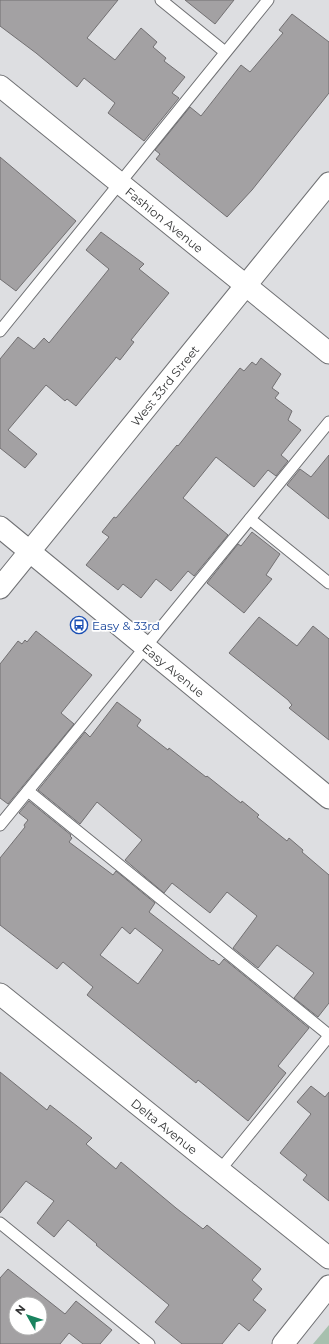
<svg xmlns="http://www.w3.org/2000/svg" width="329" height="1344" viewBox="0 0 329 1344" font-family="Montserrat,sans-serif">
	<rect width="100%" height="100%" fill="#dddee1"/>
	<polygon fill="#a7c0ae" points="329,1325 329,1344 313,1344"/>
	<g fill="#a3a1a3" stroke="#727072" fill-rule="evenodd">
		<polygon points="0,0 118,0 87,38 115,60 141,28 157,42 153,47 166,58 164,61 185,77 172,93 179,98 144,141 108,113 115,103 84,78 77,87 36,53 0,26"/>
		<polygon points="185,0 234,0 215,24"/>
		<polygon points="292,14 329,42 329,93 252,190 227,217 156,159 160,154 155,150 190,107 201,116 241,65 250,72 283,33 279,30"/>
		<polygon points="0,157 76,221 16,291 0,279"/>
		<polygon points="101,232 144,264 139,269 169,293 131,340 134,342 120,360 116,357 115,359 76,406 67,399 65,401 46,385 8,430 37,454 25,468 0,448 0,359 18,337 34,349 44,338 49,343 109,269 86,250"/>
		<polygon points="261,358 281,374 272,388 279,393 275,398 292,411 288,420 301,430 281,455 288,461 276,476 268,470 254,487 216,457 183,498 228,535 194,576 188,571 171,591 156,579 141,598 123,584 118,590 86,565 109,537 102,532 114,517 116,518 177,445 178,446 240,368 244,371 252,362 256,365"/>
		<polygon points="329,455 329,519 287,485 300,469 311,477"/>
		<polygon points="252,532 280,554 266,575 272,579 244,613 207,583 238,544 241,546"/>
		<polygon points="259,617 297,646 313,626 329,639 329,740 289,708 292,705 288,700 229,653"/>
		<polygon points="36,631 92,675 61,713 74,724 8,804 0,798 0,664 18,641 22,644 25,640 27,642"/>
		<polygon points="117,702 141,720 137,726 168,750 169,748 206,777 207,776 241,803 242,801 259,815 257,817 287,841 289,838 303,850 302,852 329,875 329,1003 318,1017 294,998 314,973 277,945 258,968 233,948 257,916 227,892 210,913 172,883 164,893 125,860 142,840 97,802 80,824 38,790 85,732 90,737"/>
		<path d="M29,801L71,835L70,836L72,838L69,842L113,875L116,871L155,903L149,912L212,961L213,960L219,965L224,959L309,1028L278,1066L286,1073L248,1121L198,1080L196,1083L87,995L93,987L63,962L57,969L0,925V858L25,827L24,825L28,820L19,813ZM122,927L130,934L135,928L163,950L138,984L100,955Z"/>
		<polygon points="0,1072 47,1110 50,1105 77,1126 92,1138 86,1144 116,1169 121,1162 176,1208 203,1229 207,1225 261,1269 252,1280 262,1289 253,1300 266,1310 249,1331 239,1323 222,1344 182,1344 155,1322 169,1305 96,1245 97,1244 68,1220 54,1237 37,1223 54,1201 26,1181 0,1213"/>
		<polygon points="311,1086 325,1097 329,1092 329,1201 303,1180 307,1175 280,1153 311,1114 297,1102"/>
		<path d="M8,1269L65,1314L76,1301L112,1330L100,1344H83L69,1333L60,1344H0V1278ZM16,1304H40V1328H16Z"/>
	</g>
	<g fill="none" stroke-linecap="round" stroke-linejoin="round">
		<defs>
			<g id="lane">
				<polyline points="161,0 225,52"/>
				<polyline points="0,331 268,0"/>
				<polyline points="250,519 329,583"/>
				<polyline points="28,791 329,1035"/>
				<polyline points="0,825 329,422"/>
				<polyline points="220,1170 329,1036"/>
				<polyline points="0,1223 149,1344"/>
			</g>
			<g id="street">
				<path id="s1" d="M0,86L329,353"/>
				<path id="s2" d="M0,527L329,798"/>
				<path id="s3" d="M0,588L329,183"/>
				<path id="s4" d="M0,994L329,1258"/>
				<polyline points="283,1344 329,1286"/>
			</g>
		</defs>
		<use href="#lane" stroke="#707174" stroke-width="13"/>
		<use href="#street" stroke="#707174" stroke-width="23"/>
		<use href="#lane" stroke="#fff" stroke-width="11"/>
		<use href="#street" stroke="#fff" stroke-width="21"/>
	</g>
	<defs>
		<symbol id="bus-ring" viewBox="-11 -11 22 22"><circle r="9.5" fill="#fff" stroke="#1a4fb4" stroke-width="1.5"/><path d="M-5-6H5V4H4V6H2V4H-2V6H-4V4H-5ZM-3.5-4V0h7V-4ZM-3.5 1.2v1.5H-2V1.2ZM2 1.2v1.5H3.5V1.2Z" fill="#1a4fb4"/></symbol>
	</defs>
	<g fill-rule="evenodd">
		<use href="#bus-ring" x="69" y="615" width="20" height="20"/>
	</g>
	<g text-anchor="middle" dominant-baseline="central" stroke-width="3.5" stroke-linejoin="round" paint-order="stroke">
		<g font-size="12" fill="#363738" stroke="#fff">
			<text stroke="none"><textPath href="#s1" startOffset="212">Fashion Avenue</textPath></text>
			<text stroke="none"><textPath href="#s3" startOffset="261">West 33rd Street</textPath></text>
			<text stroke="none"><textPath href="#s2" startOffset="225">Easy Avenue</textPath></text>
			<text stroke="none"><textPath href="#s4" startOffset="211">Delta Avenue</textPath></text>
		</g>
		<g font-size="12" fill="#164399" stroke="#fff" text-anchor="start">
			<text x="92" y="625">Easy &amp; 33rd</text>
		</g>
	</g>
	<g transform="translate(28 1316) rotate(309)"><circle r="19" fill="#ffffff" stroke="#afafaf"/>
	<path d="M0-3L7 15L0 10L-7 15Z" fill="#19835f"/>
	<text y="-6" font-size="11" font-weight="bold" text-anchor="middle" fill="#363738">N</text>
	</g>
</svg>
